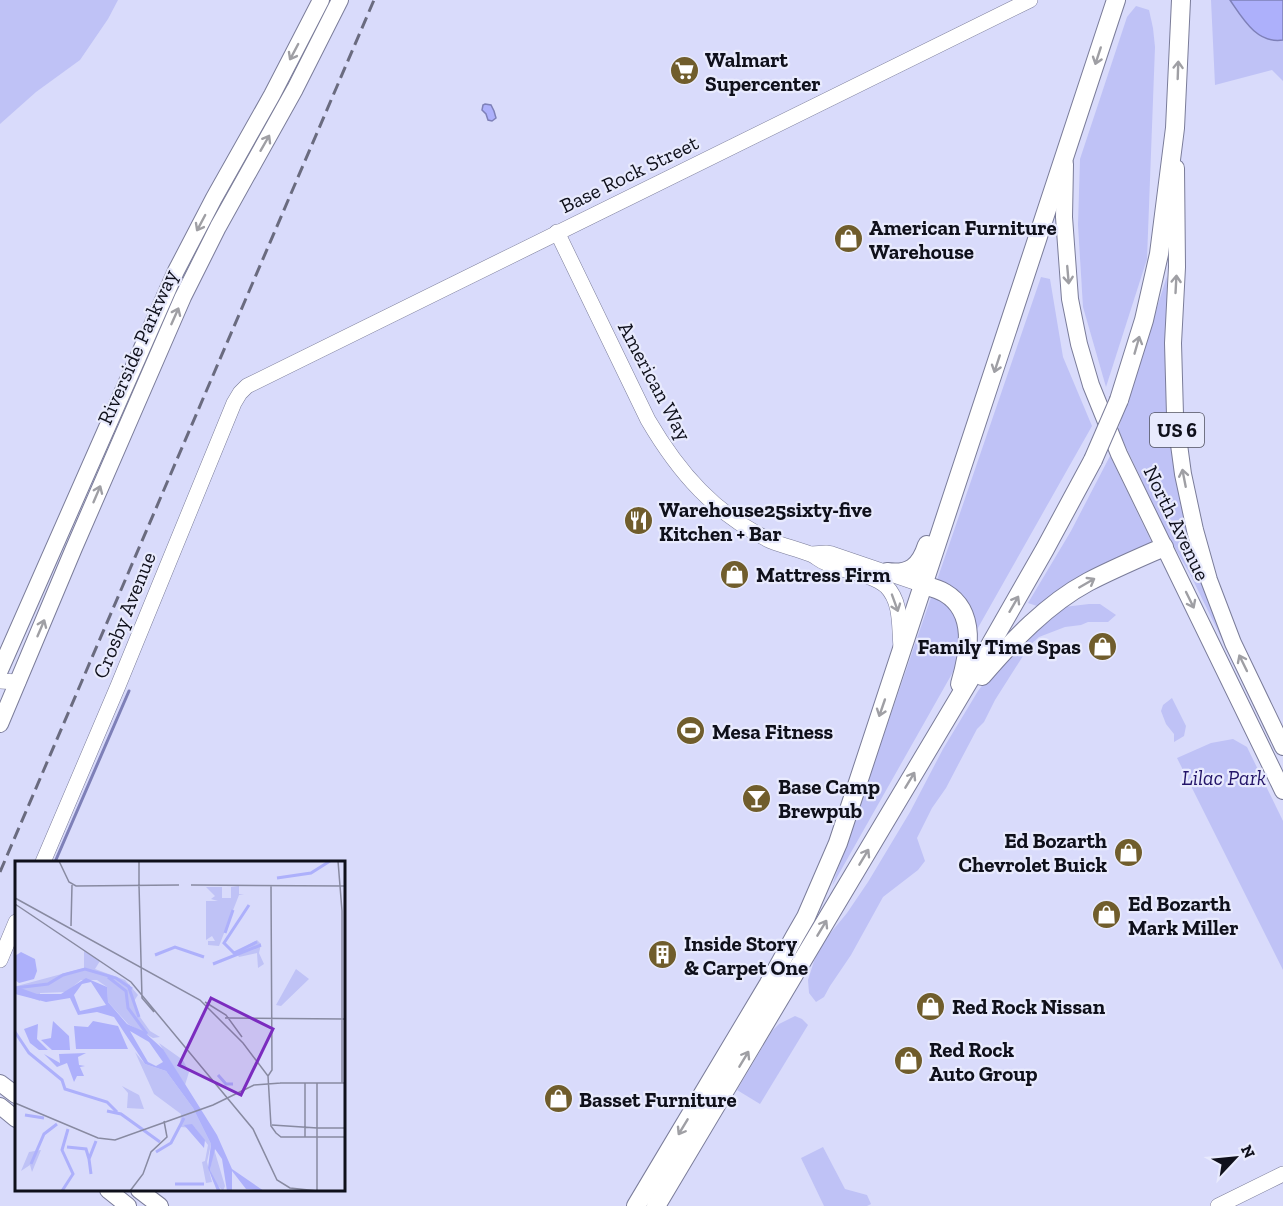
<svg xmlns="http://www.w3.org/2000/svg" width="1283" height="1206" viewBox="0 0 1283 1206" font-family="'Zilla Slab',serif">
	<rect width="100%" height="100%" fill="#d9dbfb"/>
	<g fill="#bfc2f6">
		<polygon points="0,0 118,0 108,19 80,60 36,92 0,124"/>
		<polygon points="1211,0 1283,0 1283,81 1272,70 1215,85"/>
		<polygon points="1136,6 1149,10 1153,28 1155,47 1147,259 1106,387 1083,307 1078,225 1080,159 1127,17"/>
		<polygon points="1167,276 1167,368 1173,460 1240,676 1190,574 1169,538 1118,430"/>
		<polygon points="1041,277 1050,279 1063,357 1092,426 832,886"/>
		<polygon points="1110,456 1152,543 1040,607 1028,603 1071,531"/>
		<polygon points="1089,604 1100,604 1116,615 1108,622 1088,622 1081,625 1065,627 1039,637 1030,645 995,700 984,722 977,729 958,765 946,788 932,808 917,838 925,861 918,870 883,897 851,955 830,986 824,997 816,1002 809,993 808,980 814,961 823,942 847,913 868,882 910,812 943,749 978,691 994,670 1027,634 1064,607"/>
		<polygon points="1172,698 1186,726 1184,736 1174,742 1174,734 1166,724 1161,711 1163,705"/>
		<polygon points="1233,739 1247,747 1283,821 1283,970 1177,758 1211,743"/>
		<polygon points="795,1016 802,1019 808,1025 760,1104 737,1090 772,1031 779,1024"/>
		<polygon points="823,1147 845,1189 867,1195 871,1204 867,1206 824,1206 801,1158"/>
	</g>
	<g fill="#adb0fb" stroke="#7e80b8" stroke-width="1.5">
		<path d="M1230,0H1283V40C1257,44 1243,19 1230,0Z"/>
		<polygon points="485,104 491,105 494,111 496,118 492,121 488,120 486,114 482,110 483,105"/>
	</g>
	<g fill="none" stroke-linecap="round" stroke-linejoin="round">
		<polyline stroke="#7e80b8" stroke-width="3" points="55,862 129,691"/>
		<defs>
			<g id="secondary">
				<path d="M557,232L648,420C679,473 715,514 771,541C784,546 797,549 810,554C816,556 820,561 826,563C843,572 871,573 886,586C902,602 899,627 901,647"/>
				<polyline points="812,554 826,553 832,554 923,585"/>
				<polyline points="0,681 18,682"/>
				<polyline points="43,862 118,686 234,403 240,393 247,386 1030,0"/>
				<polyline points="0,960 16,922"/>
				<polyline points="1218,1206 1283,1174"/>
			</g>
			<g id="primary">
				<polyline points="1065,164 1064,217 1070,299 1079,344 1091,385 1119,454 1283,791"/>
				<polyline points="1176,168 1177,267 1173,343 1175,415 1183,474 1195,530 1209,580 1233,643 1283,747"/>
				<polyline points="0,670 176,271 214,198 272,95 321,0"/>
				<polyline points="0,724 74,548 183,297 218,227 295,89 340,0"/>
				<polyline points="0,1083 16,1095"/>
				<polyline points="0,1106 16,1119"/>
				<polyline points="108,1190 128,1206"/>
				<polyline points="139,1190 160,1206"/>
			</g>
			<g id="highway">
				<polyline points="1119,400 1144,320 1159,254 1175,128 1181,0"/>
				<path d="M887,572C909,575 920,567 927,545"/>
				<path d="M923,585C930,587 939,589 945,593C977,612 969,654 960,684"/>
				<path d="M982,676C1012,641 1047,604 1088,582C1113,569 1139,558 1164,547"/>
				<polyline points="636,1206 768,985 795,936 806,917 838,843 1116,0"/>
				<polyline points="656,1206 985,654 1045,549 1093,460"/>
			</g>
		</defs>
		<use href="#secondary" stroke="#7a7c99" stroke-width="16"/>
		<use href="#primary" stroke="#7a7c99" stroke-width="18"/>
		<use href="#highway" stroke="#7a7c99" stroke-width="20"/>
		<use href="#secondary" stroke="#fff" stroke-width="15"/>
		<use href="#primary" stroke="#fff" stroke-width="16"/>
		<use href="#highway" stroke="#fff" stroke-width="18"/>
		<polyline stroke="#6a6b7f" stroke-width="3" stroke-dasharray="12 6" stroke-linecap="butt" points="0,872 374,0"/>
		<defs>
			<polyline id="highway-bridge" points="1093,460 1119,400"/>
		</defs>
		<use href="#highway-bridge" stroke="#7a7c99" stroke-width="20" stroke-linecap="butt"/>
		<use href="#highway-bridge" stroke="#fff" stroke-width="18"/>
	</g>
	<defs><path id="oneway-shaft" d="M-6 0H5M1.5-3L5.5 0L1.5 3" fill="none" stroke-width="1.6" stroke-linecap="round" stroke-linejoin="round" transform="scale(1.5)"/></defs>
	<g stroke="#9f9fa4">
		<use href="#oneway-shaft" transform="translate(294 52) rotate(118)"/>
		<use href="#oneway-shaft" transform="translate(1098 56) rotate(108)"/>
		<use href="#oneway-shaft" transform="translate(1178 70) rotate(-88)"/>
		<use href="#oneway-shaft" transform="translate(265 143) rotate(-60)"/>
		<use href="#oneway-shaft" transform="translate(201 223) rotate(118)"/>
		<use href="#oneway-shaft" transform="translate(1068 275) rotate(85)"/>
		<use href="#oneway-shaft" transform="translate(1176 284) rotate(-87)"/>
		<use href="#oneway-shaft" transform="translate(175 316) rotate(-66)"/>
		<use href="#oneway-shaft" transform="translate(1137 345) rotate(-74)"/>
		<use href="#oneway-shaft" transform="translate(997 364) rotate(108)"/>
		<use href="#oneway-shaft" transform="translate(1184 478) rotate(-101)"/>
		<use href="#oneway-shaft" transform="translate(97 494) rotate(-67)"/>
		<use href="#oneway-shaft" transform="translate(1087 583) rotate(-30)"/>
		<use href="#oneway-shaft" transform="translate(1190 600) rotate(64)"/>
		<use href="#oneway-shaft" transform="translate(895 603) rotate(70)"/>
		<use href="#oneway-shaft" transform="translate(1014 604) rotate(-60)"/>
		<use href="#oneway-shaft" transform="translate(41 628) rotate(-67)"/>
		<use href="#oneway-shaft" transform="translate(1243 663) rotate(-116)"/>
		<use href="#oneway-shaft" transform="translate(882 708) rotate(109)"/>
		<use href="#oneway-shaft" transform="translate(910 780) rotate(-59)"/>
		<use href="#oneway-shaft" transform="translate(864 857) rotate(-59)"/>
		<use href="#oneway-shaft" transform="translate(822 928) rotate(-59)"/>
		<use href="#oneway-shaft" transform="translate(744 1059) rotate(-59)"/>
		<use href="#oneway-shaft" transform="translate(683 1127) rotate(121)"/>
	</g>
	<defs>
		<symbol id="supermarket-disc" viewBox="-11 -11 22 22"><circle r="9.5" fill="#705d2c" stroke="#e8eafd"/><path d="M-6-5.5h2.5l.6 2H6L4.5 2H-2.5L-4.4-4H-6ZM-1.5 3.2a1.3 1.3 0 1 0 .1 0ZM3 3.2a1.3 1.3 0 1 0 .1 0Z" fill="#fff"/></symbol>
		<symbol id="shop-disc" viewBox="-11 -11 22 22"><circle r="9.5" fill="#705d2c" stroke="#e8eafd"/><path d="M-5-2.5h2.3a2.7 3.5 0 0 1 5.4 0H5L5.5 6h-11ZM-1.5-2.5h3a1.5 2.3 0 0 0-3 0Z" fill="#fff"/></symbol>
		<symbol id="restaurant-disc" viewBox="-11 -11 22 22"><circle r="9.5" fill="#705d2c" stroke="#e8eafd"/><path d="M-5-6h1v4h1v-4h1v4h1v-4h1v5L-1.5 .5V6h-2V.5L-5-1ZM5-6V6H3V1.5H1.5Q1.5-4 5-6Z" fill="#fff"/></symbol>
		<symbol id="stadium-disc" viewBox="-11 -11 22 22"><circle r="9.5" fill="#705d2c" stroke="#e8eafd"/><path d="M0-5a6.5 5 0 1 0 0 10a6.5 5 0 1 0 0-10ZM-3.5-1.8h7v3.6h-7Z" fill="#fff"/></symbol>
		<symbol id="bar-disc" viewBox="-11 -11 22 22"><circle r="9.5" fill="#705d2c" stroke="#e8eafd"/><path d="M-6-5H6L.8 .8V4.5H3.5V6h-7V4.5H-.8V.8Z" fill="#fff"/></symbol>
		<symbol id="building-disc" viewBox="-11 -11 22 22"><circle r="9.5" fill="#705d2c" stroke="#e8eafd"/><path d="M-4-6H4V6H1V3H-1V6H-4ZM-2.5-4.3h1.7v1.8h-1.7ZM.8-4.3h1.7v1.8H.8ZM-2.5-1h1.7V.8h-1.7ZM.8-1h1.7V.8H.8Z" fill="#fff"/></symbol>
	</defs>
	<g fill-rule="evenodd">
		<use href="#supermarket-disc" x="668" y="54" width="33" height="33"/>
		<use href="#shop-disc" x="832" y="222" width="33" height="33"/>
		<use href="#restaurant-disc" x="622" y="504" width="33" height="33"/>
		<use href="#shop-disc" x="718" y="558" width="33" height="33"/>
		<use href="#shop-disc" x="1086" y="630" width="33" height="33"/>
		<use href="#stadium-disc" x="674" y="714" width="33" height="33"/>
		<use href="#bar-disc" x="740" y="782" width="33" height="33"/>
		<use href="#shop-disc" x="1112" y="836" width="33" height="33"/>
		<use href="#shop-disc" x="1090" y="898" width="33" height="33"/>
		<use href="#building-disc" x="646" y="938" width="33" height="33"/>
		<use href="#shop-disc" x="914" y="990" width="33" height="33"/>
		<use href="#shop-disc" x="892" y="1044" width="33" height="33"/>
		<use href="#shop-disc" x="542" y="1082" width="33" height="33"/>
	</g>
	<g text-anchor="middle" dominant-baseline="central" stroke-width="4.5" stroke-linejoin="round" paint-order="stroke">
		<rect fill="#e8eafd" stroke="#50515f" stroke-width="1.5" x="1150" y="413" width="54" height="34" rx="4.5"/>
		<g font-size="20" font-weight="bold" fill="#0f101b">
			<text x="1177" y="430">US 6</text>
		</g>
		<g font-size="21" font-weight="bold" fill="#0f101b" stroke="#e8eafd" text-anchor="start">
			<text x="705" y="59">Walmart<tspan x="705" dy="24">Supercenter</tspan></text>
			<text x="869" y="227">American Furniture<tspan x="869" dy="24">Warehouse</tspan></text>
			<text x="659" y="509">Warehouse25sixty-five<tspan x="659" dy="24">Kitchen + Bar</tspan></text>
			<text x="756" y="574">Mattress Firm</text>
			<text x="1081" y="646" text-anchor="end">Family Time Spas</text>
			<text x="712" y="731">Mesa Fitness</text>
			<text x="778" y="786">Base Camp<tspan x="778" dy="24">Brewpub</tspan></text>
			<text x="1107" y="840" text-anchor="end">Ed Bozarth<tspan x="1107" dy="24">Chevrolet Buick</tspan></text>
			<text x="1128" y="903">Ed Bozarth<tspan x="1128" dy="24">Mark Miller</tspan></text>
			<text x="684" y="943">Inside Story<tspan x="684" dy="24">&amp; Carpet One</tspan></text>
			<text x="952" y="1006">Red Rock Nissan</text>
			<text x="929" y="1049">Red Rock<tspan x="929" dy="24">Auto Group</tspan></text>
			<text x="579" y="1099">Basset Furniture</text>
		</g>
		<g font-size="21" fill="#0f101b" stroke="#e8eafd">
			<text transform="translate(629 174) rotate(-26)">Base Rock Street</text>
			<text transform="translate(137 347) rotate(-66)">Riverside Parkway</text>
			<text transform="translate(655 381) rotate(62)">American Way</text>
			<text transform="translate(1177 523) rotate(64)">North Avenue</text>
			<text transform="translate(124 615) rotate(-68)">Crosby Avenue</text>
		</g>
		<g font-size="21" font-style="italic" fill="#241569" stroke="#e8eafd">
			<text x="1224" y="777">Lilac Park</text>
		</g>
	</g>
	<g transform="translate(15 861)">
		<rect width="330" height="330" fill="#d9dbfb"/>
		<path d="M224,25V33H229L224,34L204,85L193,84V80H200L197,75L191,79V40H203L196,38L200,35L191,26H207V37H216V26ZM242,79L246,83L244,92L249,103L243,107L242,92L224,96L221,91ZM69,90L85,100L80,108L110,119L123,134L119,140L125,156L135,170L145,176L138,177L113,163L93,141L92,126L82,119H66L51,131L25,132V140L0,131L5,129L0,122L2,125L69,107ZM281,108L294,118L266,145L261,144ZM144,182L168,199L174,211L170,224ZM120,191L130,203L151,210L178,247L196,283L192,301L197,321L191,322L187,301L190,300L193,284L180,267L165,266L166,253L139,233ZM107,225L124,234L129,248L112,247L113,232ZM199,288L210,325L208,330L198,320L195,309ZM26,289L17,311L15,304L6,310L14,291Z" fill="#bfc2f6"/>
		<path d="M6,91L20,98L22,110L19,118L4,122L0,119V95ZM71,117L92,126L93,141L112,163L128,170L148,188L202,274L217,308L249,330L231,328L217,310V330H212L207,298L200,288L195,309L206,330H202L193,307L196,283L178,247L151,210L130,203L99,156L82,151L63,154L55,137L31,141L0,133V125L22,133H46ZM76,121L91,144L65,150L59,134L67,123ZM115,170L134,181L148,201L141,205L133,201ZM38,160L54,175L55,189H37L26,179L36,177ZM78,160L103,165L113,188H61L59,165L73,166ZM23,163L22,178L33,189H24L15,182L9,168ZM71,192L63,196L64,204L70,205L65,206L69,215H62L59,221L52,202L42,206L29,193L45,202L44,193ZM177,263L190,279L189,287L169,264Z" fill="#adb0fb" fill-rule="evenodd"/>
		<path fill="none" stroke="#adb0fb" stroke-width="3" d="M262,17L296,12L315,0M234,44L209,82L219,92L242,81M210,72L218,49M140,94L160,86L189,96M198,103L246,84M93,116L111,130L113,147L132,173M113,124L124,156M0,127L33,123L48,114L70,108L101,117L117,128M0,171L14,192L47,219L50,228L92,241L102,251M203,214L211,223H218M92,250L106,253L145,281M10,254L29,257M52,286L71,288L74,298M141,291L156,282L169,257M16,303L29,273L42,263M76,313L74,298L81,280M160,323H189M47,330L58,313L47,289L53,268"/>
		<path fill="none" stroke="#888aa1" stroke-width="1.5" d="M44,0L54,21L61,25L164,24M124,0V27M323,0L327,50V222M124,24L127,137L139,151M176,24L330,25M0,37L185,139L228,182L253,215L256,265L261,272L266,276H303M0,43L116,121L238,268L262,319L275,327L303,330M56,65L57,24M190,141L211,154L227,176M210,157L329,158M253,215L257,209L256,24M265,222H330M290,222V276M302,222V267H330M0,242L83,277L100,279L198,244L239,224L266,222M257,264L302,267V330M303,276H330M115,330L128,313L136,291L152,276L149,260"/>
		<path fill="#7b2cbf" fill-opacity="0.15" stroke="#7b2cbf" stroke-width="3" d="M196,137L258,168L226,234L164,204Z"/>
		<rect width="330" height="330" fill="none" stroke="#0f101b" stroke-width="3"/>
	</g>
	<g transform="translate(1235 1158) rotate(64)" stroke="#e8eafd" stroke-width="4.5" paint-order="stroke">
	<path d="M0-4.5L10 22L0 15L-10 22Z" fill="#0f101b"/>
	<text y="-9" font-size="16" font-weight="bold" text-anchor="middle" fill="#0f101b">N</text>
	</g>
</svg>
